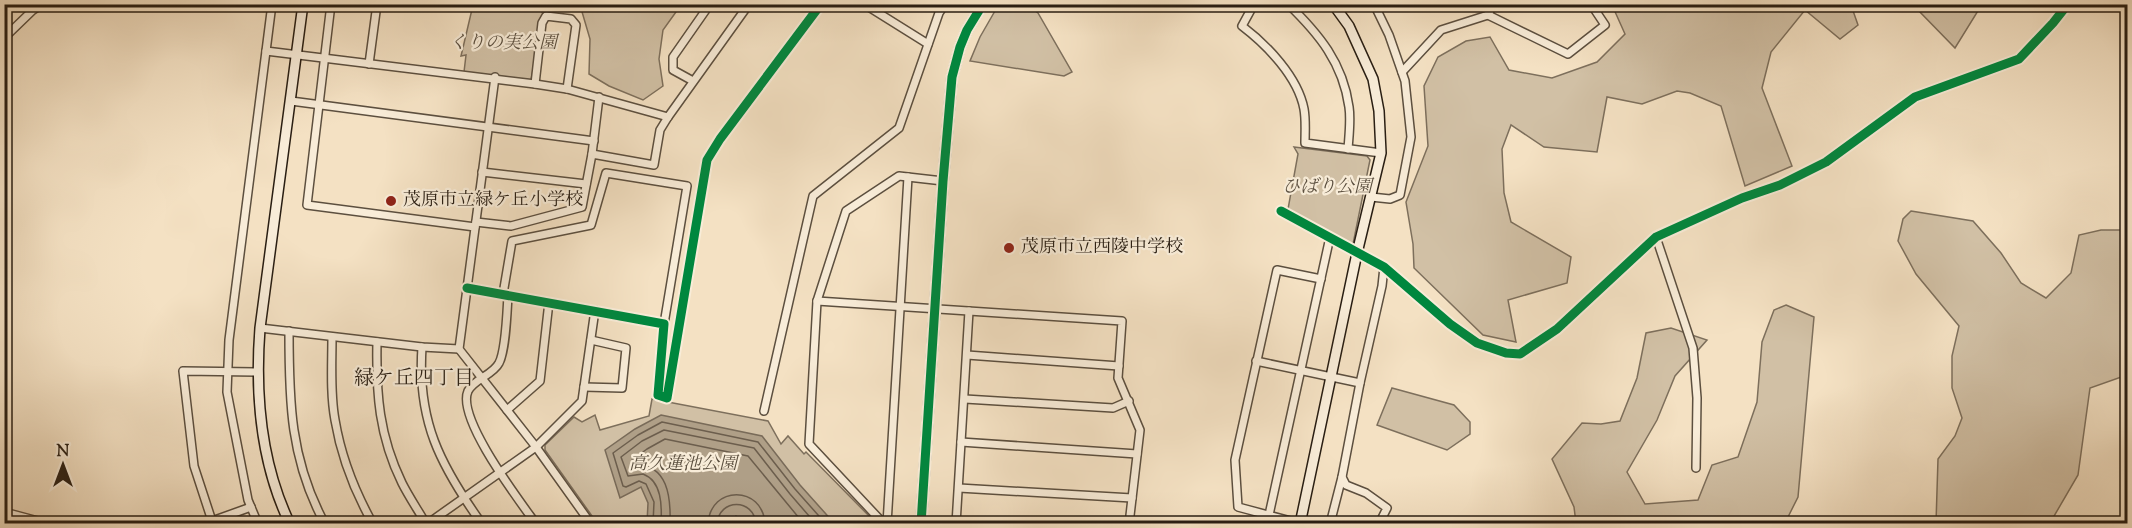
<svg xmlns="http://www.w3.org/2000/svg" width="2132" height="528" viewBox="0 0 2132 528" font-family="'Sorts Mill Goudy','Noto Serif JP',serif">
	<rect width="100%" height="100%" fill="#f4e1c3"/>
	<filter id="stains"><feTurbulence type="fractalNoise" baseFrequency=".00333" numOctaves="4"/><feColorMatrix values="0 0 0 0 .2 0 0 0 0 .09 0 0 0 0 .02 0 0 0 .5 -.17"/></filter>
	<radialGradient id="worn" r=".72"><stop offset=".6" stop-color="#630" stop-opacity="0"/><stop offset="1" stop-color="#630" stop-opacity=".3"/></radialGradient>
	<g fill="#d1c0a5" stroke="#7d6f5c" stroke-width="1.5">
		<polygon points="999,4 1027,5 1038,13 1072,72 1064,76 970,61 980,37"/>
		<polygon points="1980,4 1981,6 1955,48 1918,10 1920,5"/>
		<polygon points="473,5 566,5 551,7 541,12 544,12 531,80 464,72 466,55 461,56"/>
		<polygon points="580,5 681,5 663,30 659,59 663,86 643,100 609,86 589,74 590,39"/>
		<polygon points="1612,5 1851,5 1858,25 1840,39 1805,10 1771,52 1762,88 1792,166 1745,186 1721,106 1690,93 1677,91 1642,104 1607,97 1597,152 1544,147 1511,125 1502,149 1504,193 1511,222 1571,257 1567,283 1508,300 1516,342 1483,335 1414,268 1413,244 1406,202 1428,146 1424,86 1438,57 1466,41 1490,37 1509,70 1552,78 1597,62 1625,34"/>
		<polygon points="1294,147 1367,156 1370,160 1353,244 1349,245 1288,209 1298,154"/>
		<polygon points="1911,211 1973,221 2001,253 2021,283 2046,298 2071,273 2079,235 2101,230 2127,230 2127,375 2090,388 2078,475 2050,523 1936,523 1938,459 1955,436 1962,418 1952,388 1952,356 1959,326 1916,274 1898,241 1903,219"/>
		<polygon points="1786,305 1814,317 1798,497 1785,523 1576,523 1574,507 1552,459 1582,423 1601,424 1620,421 1637,378 1646,333 1671,328 1707,340 1675,376 1657,420 1627,472 1645,504 1698,500 1712,465 1738,457 1757,402 1762,342 1774,310"/>
		<polygon points="1392,388 1454,405 1470,422 1470,434 1447,450 1377,425"/>
		<polygon points="652,399 768,421 781,444 788,436 804,454 806,452 876,523 597,523 545,450 545,445 574,417 582,422 595,415 600,430 649,416"/>
	</g>
	<polygon fill="#af9f87" stroke="#796b59" stroke-width="1.5" points="661,415 762,436 800,485 834,523 745,523 736,516 728,523 647,523 648,503 641,487 620,498 605,450 635,429"/>
	<g fill="none" stroke-linecap="round" stroke-linejoin="round">
		<g stroke="#6c5e4d" stroke-width="1.5">
			<polyline points="653,524 654,502 646,484 639,481 626,487 623,486 613,453 638,435 662,422 758,442 795,489 826,524"/>
			<path d="M661,524C662,506 662,481 643,474L628,476L621,457L642,441L664,430L754,448L790,494L816,524"/>
			<path d="M670,524C671,498 668,463 634,465L632,460L647,449L665,439L748,456L804,524"/>
			<path d="M708,524C710,485 763,485 765,524"/>
			<path d="M717,524C719,498 754,498 756,524"/>
		</g>
		<defs>
			<g id="street">
				<polyline points="272,4 266,51 535,84 567,89 668,117"/>
				<polyline points="331,4 307,205 475,227"/>
				<polyline points="864,4 928,44"/>
				<path d="M1254,4L1242,26C1267,45 1298,77 1304,109C1306,120 1305,132 1305,143L1381,153"/>
				<path d="M1288,4C1319,34 1343,63 1349,107C1351,120 1349,135 1348,149"/>
				<polyline points="1488,15 1568,54 1605,25 1593,7 1588,4"/>
				<polyline points="4,38 33,10 42,4"/>
				<polyline points="369,64 377,4"/>
				<polyline points="1402,72 1441,30 1488,15 1493,4"/>
				<polyline points="495,77 459,349 536,447 591,524"/>
				<polyline points="693,81 673,70 673,57 710,4"/>
				<polyline points="535,84 542,23 546,16 571,19 576,25 567,89"/>
				<polyline points="291,101 594,141"/>
				<polyline points="592,154 599,97"/>
				<polyline points="482,172 586,184"/>
				<polyline points="1371,197 1390,199 1400,195 1411,137 1405,81 1389,35 1374,4"/>
				<polyline points="1281,211 1384,267 1450,324 1477,343 1506,353 1520,354 1557,329 1656,237 1742,198 1780,185 1826,162 1915,97 2019,59 2053,23 2068,4"/>
				<polyline points="476,222 511,226 582,207 592,154 654,165 660,130 668,117 749,4"/>
				<polyline points="1656,237 1693,348 1697,398 1696,468"/>
				<polyline points="467,288 664,324 658,395 667,398 707,160 720,139 821,4"/>
				<polyline points="503,294 512,241 591,225 606,173 687,186 664,324"/>
				<path d="M508,295C507,311 506,350 499,363C493,375 474,379 468,391C456,418 519,500 536,524"/>
				<polyline points="817,301 1122,321 1118,378 1140,430 1129,524"/>
				<polyline points="260,328 422,347 459,349"/>
				<path d="M289,331C289,401 290,460 325,524"/>
				<path d="M332,337C332,364 330,393 335,420C341,456 355,492 373,524"/>
				<path d="M377,342C376,394 379,436 402,483C409,497 418,510 426,524"/>
				<path d="M422,347C417,421 440,465 482,524"/>
				<polyline points="967,355 1119,366"/>
				<polyline points="1256,361 1360,383"/>
				<polyline points="584,387 622,388 626,348 591,340"/>
				<polyline points="965,399 1113,408 1129,401"/>
				<polyline points="507,410 540,381 549,302"/>
				<polyline points="764,411 813,196 899,128 939,13 945,4"/>
				<polyline points="961,442 1137,454"/>
				<polyline points="959,488 1132,498"/>
				<polyline points="251,507 212,521 194,466 183,371 258,372"/>
				<polyline points="4,512 49,524"/>
				<polyline points="258,524 248,500 227,392 229,340 266,51"/>
				<polyline points="427,524 536,447 582,401 595,310"/>
				<polyline points="884,524 809,444 817,301 846,211 899,176 943,181"/>
				<polyline points="887,524 908,177"/>
				<polyline points="956,524 969,311"/>
				<polyline points="1267,524 1330,237"/>
				<polyline points="1302,524 1238,507 1235,460 1277,270 1321,279"/>
				<polyline points="1330,524 1342,477"/>
				<polyline points="1379,524 1387,508 1366,493 1346,485 1342,477 1360,383 1382,286 1384,267"/>
			</g>
			<g id="secondary">
				<path d="M290,524C261,464 255,393 260,328L303,4"/>
				<polyline points="921,524 943,181 952,77 960,47 967,30 983,4"/>
				<polyline points="1300,524 1357,253 1381,153 1379,111 1373,79 1349,26 1333,4"/>
			</g>
		</defs>
		<use href="#street" stroke="#5c4f3f" stroke-width="10"/>
		<use href="#secondary" stroke="#291e13" stroke-width="12"/>
		<use href="#street" stroke="#f8ecd8" stroke-width="7"/>
		<use href="#secondary" stroke="#f8ecd8" stroke-width="9"/>
		<defs>
			<g id="cycleway">
				<polyline points="1281,211 1384,267 1450,324 1477,343 1506,353 1520,354 1557,329 1656,237 1742,198 1780,185 1826,162 1915,97 2019,59 2053,23 2068,4"/>
				<polyline points="467,288 664,324 658,395 667,398 707,160 720,139 821,4"/>
				<polyline points="921,524 943,181 952,77 960,47 967,30 983,4"/>
			</g>
		</defs>
		<use href="#cycleway" stroke="#f8ecd8" stroke-width="13"/>
		<use href="#cycleway" stroke="#00873e" stroke-width="9"/>
	</g>
	<g fill="#8f2418" stroke="#f8ecd8" stroke-width="2">
		<circle cx="391" cy="201" r="6"/>
		<circle cx="1009" cy="248" r="6"/>
	</g>
	<g text-anchor="middle" dominant-baseline="central" stroke-width="4.5" stroke-linejoin="round" paint-order="stroke">
		<g font-size="18" font-style="italic" fill="#5b4f3f" stroke="#f8ecd8">
			<text x="503" y="44">くりの実公園</text>
			<text x="1327" y="188">ひばり公園</text>
			<text x="683" y="465">高久蓮池公園</text>
		</g>
		<g font-size="18" fill="#291e13" stroke="#f8ecd8" text-anchor="start">
			<text x="403" y="201">茂原市立緑ケ丘小学校</text>
			<text x="1021" y="248">茂原市立西陵中学校</text>
		</g>
		<g font-size="20" fill="#291e13" stroke="#f8ecd8">
			<text x="414" y="379">緑ケ丘四丁目</text>
		</g>
	</g>
	<rect width="2132" height="528" fill="none" stroke="#f4e1c3" stroke-width="24"/>
	<rect x="6" y="6" width="2120" height="516" fill="none" stroke="#291e13" stroke-width="3"/>
	<rect x="12" y="12" width="2108" height="504" fill="none" stroke="#291e13" stroke-width="1.5"/>
	<g transform="translate(63 465)" stroke="#f8ecd8" stroke-width="4.5" paint-order="stroke">
	<path d="M0-4.5L10 22L0 15L-10 22Z" fill="#291e13"/>
	<text y="-9" font-size="16" font-weight="bold" text-anchor="middle" fill="#291e13">N</text>
	</g>
	<rect width="100%" height="100%" filter="url(#stains)"/>
	<rect width="100%" height="100%" fill="url(#worn)"/>
</svg>
